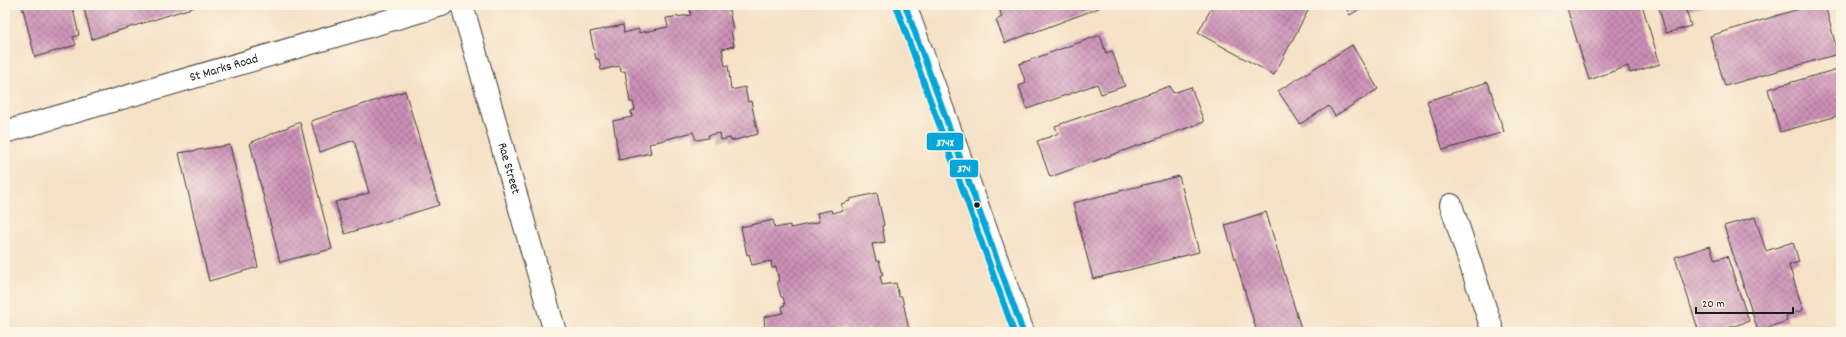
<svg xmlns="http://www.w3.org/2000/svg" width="1846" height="337" viewBox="0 0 1846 337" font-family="Dekko,sans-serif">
	<defs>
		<pattern id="building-cross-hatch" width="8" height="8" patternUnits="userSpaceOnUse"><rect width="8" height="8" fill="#cc90b7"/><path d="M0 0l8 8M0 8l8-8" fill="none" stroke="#a57594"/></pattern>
	</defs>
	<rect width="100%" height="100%" fill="#fcf5e5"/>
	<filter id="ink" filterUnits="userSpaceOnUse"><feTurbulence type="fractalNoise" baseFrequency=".025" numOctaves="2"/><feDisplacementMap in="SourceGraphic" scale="8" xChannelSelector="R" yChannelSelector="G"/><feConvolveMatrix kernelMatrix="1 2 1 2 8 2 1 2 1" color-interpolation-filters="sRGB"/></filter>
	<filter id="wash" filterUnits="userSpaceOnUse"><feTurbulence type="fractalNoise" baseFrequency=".012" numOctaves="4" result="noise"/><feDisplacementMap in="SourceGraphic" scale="16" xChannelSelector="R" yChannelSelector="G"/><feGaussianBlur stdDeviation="0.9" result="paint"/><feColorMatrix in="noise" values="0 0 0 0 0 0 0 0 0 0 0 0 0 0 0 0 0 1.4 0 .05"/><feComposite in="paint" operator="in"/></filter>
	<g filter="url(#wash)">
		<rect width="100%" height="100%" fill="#f5e1c6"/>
		<g id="blocks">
			<g fill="url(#building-cross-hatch)">
				<polygon points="22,5 72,5 79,35 73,37 76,45 35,57"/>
				<polygon points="83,5 201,5 92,39"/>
				<polygon points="699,5 728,5 733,30 731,31 734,46 722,49 725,66 728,65 731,90 745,87 748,102 751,101 758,134 731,141 730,138 721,140 720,133 708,135 709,138 696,140 693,132 649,144 651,153 619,160 613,121 632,117 631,111 635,110 633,102 630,102 625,71 621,72 620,66 601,70 599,59 596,59 590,32 623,25 624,33 639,29 639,33 668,27 666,18 691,15 690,9"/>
				<polygon points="998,5 1098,5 1099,8 1005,43 996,20 1002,17"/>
				<polygon points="1213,5 1311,5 1274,75 1198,33"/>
				<polygon points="1344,5 1366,5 1350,15"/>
				<polygon points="1566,5 1642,5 1660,64 1630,73 1628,66 1589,80"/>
				<polygon points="1658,5 1705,5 1705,6 1686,10 1691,26 1666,33"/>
				<polygon points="1812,5 1825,5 1838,54 1725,86 1710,36"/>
				<polygon points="1100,35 1106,53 1112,51 1125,86 1101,94 1097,84 1027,109 1019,86 1026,83 1019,64"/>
				<polygon points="1352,45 1378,89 1335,116 1329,106 1300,124 1278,91"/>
				<polygon points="1841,68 1841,115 1780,132 1768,89"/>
				<polygon points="1488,82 1504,132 1443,150 1427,101"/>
				<polygon points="1170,86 1173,93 1191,87 1204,122 1050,177 1037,141 1058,134 1055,126"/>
				<polygon points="405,91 439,205 345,234 335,202 369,193 354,140 320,152 311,121"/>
				<polygon points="300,122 332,249 280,262 250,143"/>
				<polygon points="230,145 258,267 209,281 179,153"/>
				<polygon points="1179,176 1199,252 1093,279 1073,203"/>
				<polygon points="877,193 884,225 882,226 885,242 872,244 876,261 879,261 883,275 880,275 882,285 896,283 899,297 902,297 909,330 899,332 872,332 871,328 860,332 846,332 844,328 824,332 765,332 764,317 783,313 782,306 785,305 783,297 781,297 777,281 779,281 776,267 772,268 771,261 752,265 749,254 747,255 741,227 773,220 775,228 790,225 790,228 819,222 817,213 831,210 832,213 843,210 841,204 850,201 850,199"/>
				<polygon points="1266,212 1302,332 1257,332 1225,225"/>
				<polygon points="1755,217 1766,251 1793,242 1799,262 1789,265 1803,310 1786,316 1787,321 1758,331 1724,226"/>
				<polygon points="1710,246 1715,260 1727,256 1749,321 1716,332 1699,332 1675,257"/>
			</g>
		</g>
	</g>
	<g filter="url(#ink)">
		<use href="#blocks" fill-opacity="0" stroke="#3d3a36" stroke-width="1"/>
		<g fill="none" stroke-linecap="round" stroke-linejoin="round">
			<defs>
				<g id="minor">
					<path id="s1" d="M462,5L555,332"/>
					<path id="s2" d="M5,132L442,5"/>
					<polyline points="1451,205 1493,332"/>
				</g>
				<polyline id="major" points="905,5 1023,332"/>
			</defs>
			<use href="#minor" stroke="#3d3a36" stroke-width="24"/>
			<use href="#major" stroke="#3d3a36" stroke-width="24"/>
			<use href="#minor" stroke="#fff" stroke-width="22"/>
			<use href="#major" stroke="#fff" stroke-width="22"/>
			<defs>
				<polyline id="bus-1" points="905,5 1023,332"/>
				<polyline id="bus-2" points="897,8 1014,332"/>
			</defs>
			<use href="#bus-1" stroke="#fcf5e5" stroke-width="9"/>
			<use href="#bus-2" stroke="#fcf5e5" stroke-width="9"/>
			<use href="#bus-1" stroke="#03a6da" stroke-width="6"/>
			<use href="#bus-2" stroke="#03a6da" stroke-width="6"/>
		</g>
	</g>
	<circle fill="#1c1c1c" stroke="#fcf5e5" stroke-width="1.5" cx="977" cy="205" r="3.5"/>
	<g text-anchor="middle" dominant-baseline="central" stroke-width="3" stroke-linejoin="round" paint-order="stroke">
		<g font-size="13" fill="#1c1c1c" stroke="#fcf5e5">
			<text stroke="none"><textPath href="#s2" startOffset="228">St Marks Road</textPath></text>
			<text stroke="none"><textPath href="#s1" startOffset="170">Rae Street</textPath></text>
		</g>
	</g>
	<g stroke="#fcf5e5" stroke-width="1.5">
		<rect x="926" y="132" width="38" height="19" rx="4" fill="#03a6da"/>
		<rect x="949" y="159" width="30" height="19" rx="4" fill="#03a6da"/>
	</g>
	<g font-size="11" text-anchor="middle" font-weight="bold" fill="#fff">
		<text x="945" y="146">374X</text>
		<text x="964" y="172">374</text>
	</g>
	<rect width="1846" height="337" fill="none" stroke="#fcf5e5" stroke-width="20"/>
	<path d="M1696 307v6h97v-6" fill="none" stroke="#1c1c1c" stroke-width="2"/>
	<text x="1702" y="307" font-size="12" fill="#1c1c1c" stroke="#fcf5e5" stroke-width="3" paint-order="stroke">20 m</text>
</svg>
